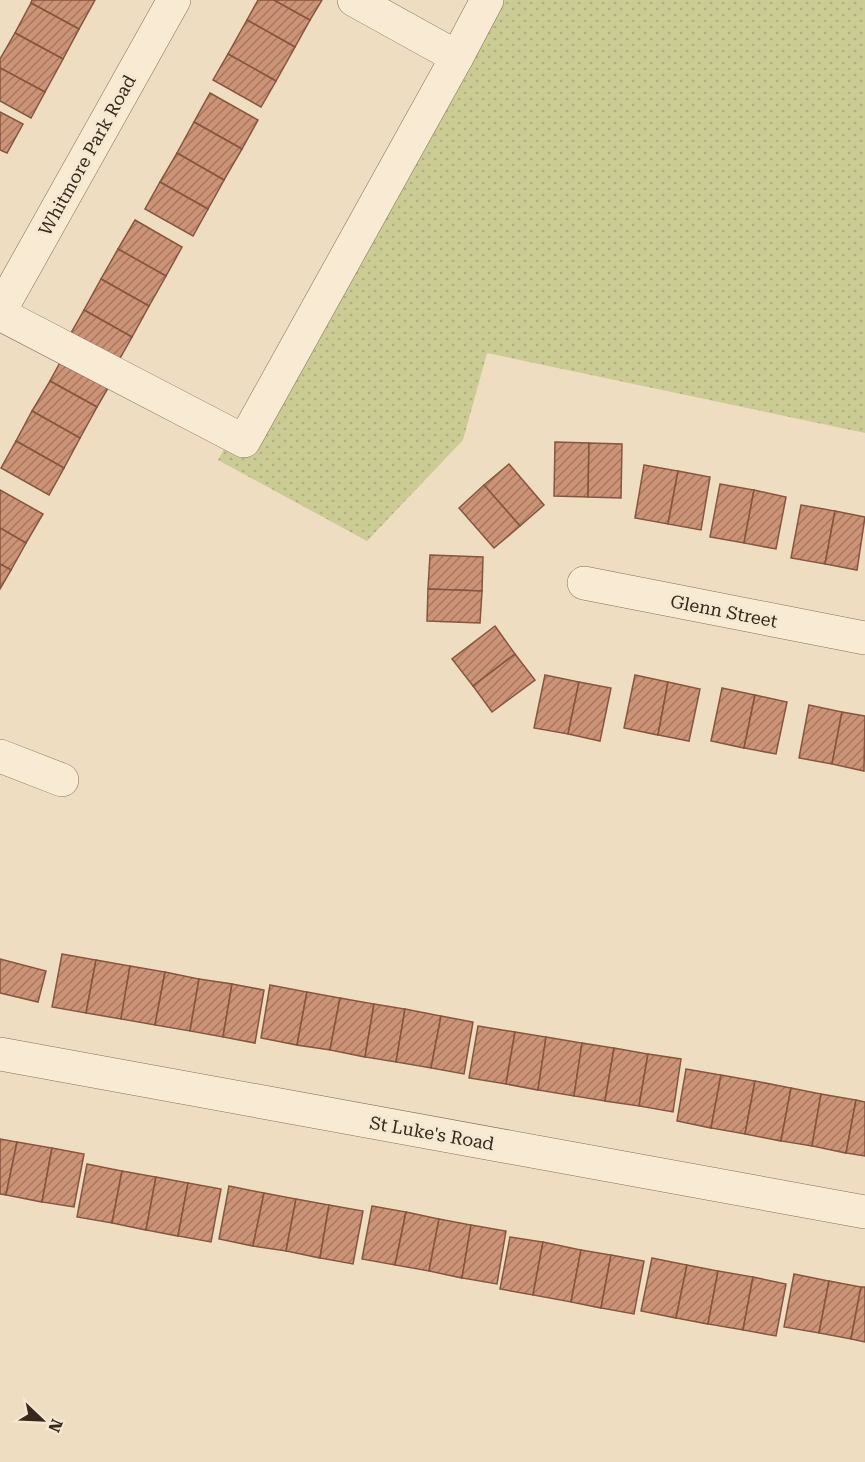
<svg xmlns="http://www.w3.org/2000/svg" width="865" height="1462" viewBox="0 0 865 1462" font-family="'Roboto Serif',serif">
	<defs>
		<pattern id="grass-dots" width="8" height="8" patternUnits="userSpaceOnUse" patternTransform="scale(1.5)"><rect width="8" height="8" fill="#cacc94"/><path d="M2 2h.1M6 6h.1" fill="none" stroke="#aeaf7f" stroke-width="1.8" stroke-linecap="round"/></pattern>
		<pattern id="building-hatch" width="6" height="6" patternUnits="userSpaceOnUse" patternTransform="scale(1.5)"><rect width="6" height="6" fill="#cc9376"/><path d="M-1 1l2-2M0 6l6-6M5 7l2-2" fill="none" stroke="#a67860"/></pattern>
	</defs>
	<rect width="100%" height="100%" fill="#eeddc0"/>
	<polygon fill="url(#grass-dots)" points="473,0 865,0 865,433 487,353 463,440 367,541 218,460"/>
	<g fill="url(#building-hatch)" stroke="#86553e" stroke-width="1.5">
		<polygon points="32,0 95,0 79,29 31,3"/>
		<polygon points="258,0 274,0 310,20 295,47 247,20"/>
		<polygon points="274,0 322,0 310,20"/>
		<polygon points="31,3 79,29 63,59 15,33"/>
		<polygon points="247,20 295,47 276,81 228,54"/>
		<polygon points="15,33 63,59 45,92 0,68 0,59"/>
		<polygon points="228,54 276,81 261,107 213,80"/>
		<polygon points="0,68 45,92 31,118 0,101"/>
		<polygon points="210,93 258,120 242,149 194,122"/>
		<polygon points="0,112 23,124 7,153 0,150"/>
		<polygon points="194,122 242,149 224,180 177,153"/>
		<polygon points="177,153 224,180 208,209 160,182"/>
		<polygon points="160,182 208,209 193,236 145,209"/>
		<polygon points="135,220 182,247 166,276 118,249"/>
		<polygon points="118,249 166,276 149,306 101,279"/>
		<polygon points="101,279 149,306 132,337 84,310"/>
		<polygon points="84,310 132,337 119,360 71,333"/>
		<polygon points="63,357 111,383 97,407 50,381"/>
		<polygon points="50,381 97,407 80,438 32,411"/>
		<polygon points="32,411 80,438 64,468 16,441"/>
		<polygon points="16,441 64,468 49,495 1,468"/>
		<polygon points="555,442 589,443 588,497 554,496"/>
		<polygon points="589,443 622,444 621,498 588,497"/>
		<polygon points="509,464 544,505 520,526 484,485"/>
		<polygon points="644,465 678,471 668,524 635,518"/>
		<polygon points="678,471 710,477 701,530 668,524"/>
		<polygon points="720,484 754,490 744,543 710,537"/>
		<polygon points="484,485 520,526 494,548 459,508"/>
		<polygon points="0,490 43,514 26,543 0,528"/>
		<polygon points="754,490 786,497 776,549 744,543"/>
		<polygon points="801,505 835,511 825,564 791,558"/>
		<polygon points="835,511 865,517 857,570 825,564"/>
		<polygon points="0,528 26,543 11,570 0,564"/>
		<polygon points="430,555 483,557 482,591 428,589"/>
		<polygon points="0,564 11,570 0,589"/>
		<polygon points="428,589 482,591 480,623 427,621"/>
		<polygon points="495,626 515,654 473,686 452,659"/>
		<polygon points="515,654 535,680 492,712 473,686"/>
		<polygon points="545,675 579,682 568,734 534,728"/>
		<polygon points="635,675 668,682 658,735 624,728"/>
		<polygon points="579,682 611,688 600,741 568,734"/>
		<polygon points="668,682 700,689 689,741 658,735"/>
		<polygon points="722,688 755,695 744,748 711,741"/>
		<polygon points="755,695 787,702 776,754 744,748"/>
		<polygon points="809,705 842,712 832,764 799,758"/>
		<polygon points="842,712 865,716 864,771 832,764"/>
		<polygon points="62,954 96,960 86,1013 52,1007"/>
		<polygon points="0,959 46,971 38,1002 0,993"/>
		<polygon points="96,960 130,966 121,1019 86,1013"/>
		<polygon points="130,966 165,972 155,1025 121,1019"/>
		<polygon points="165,972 199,979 190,1031 155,1025"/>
		<polygon points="199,979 232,984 223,1037 190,1031"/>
		<polygon points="232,984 264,990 255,1043 223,1037"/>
		<polygon points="270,985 307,992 297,1045 261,1038"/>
		<polygon points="307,992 340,998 330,1050 297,1045"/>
		<polygon points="340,998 374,1004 365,1057 330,1050"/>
		<polygon points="374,1004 405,1009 396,1062 365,1057"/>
		<polygon points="405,1009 441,1016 431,1068 396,1062"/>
		<polygon points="441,1016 473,1022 464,1074 431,1068"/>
		<polygon points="478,1026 515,1032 506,1084 469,1078"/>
		<polygon points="515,1032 546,1037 538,1090 506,1084"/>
		<polygon points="546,1037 582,1043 574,1096 538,1090"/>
		<polygon points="582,1043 614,1048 605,1101 574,1096"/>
		<polygon points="614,1048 648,1054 639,1106 605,1101"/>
		<polygon points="648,1054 681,1059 673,1112 639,1106"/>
		<polygon points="686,1069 721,1075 711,1128 677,1121"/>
		<polygon points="721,1075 755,1081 745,1134 711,1128"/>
		<polygon points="755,1081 791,1088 781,1141 745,1134"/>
		<polygon points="791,1088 821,1094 812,1146 781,1141"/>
		<polygon points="821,1094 856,1100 846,1153 812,1146"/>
		<polygon points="856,1100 865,1102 865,1156 846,1153"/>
		<polygon points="0,1139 17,1142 6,1195 0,1194"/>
		<polygon points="17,1142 52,1148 42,1202 6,1195"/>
		<polygon points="52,1148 84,1154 74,1207 42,1202"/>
		<polygon points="87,1164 122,1171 112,1223 77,1217"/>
		<polygon points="122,1171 156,1177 146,1230 112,1223"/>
		<polygon points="156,1177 188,1183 178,1236 146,1230"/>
		<polygon points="188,1183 221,1189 211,1242 178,1236"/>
		<polygon points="229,1186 264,1193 253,1246 219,1239"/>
		<polygon points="264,1193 296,1199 286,1251 253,1246"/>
		<polygon points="296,1199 329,1205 320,1258 286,1251"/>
		<polygon points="329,1205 363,1211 353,1264 320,1258"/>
		<polygon points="372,1206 406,1212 395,1265 362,1259"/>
		<polygon points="406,1212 439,1219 429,1271 395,1265"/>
		<polygon points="439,1219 471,1225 462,1278 429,1271"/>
		<polygon points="471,1225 506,1231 497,1284 462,1278"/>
		<polygon points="510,1237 543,1242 533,1295 500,1289"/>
		<polygon points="543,1242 581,1250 571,1302 533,1295"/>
		<polygon points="581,1250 611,1255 601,1308 571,1302"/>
		<polygon points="611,1255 644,1261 634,1314 601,1308"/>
		<polygon points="652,1258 687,1265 676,1318 641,1311"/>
		<polygon points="687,1265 718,1271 708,1324 676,1318"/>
		<polygon points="718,1271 753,1277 743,1330 708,1324"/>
		<polygon points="794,1274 829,1281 819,1333 784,1327"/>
		<polygon points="753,1277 786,1284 776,1336 743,1330"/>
		<polygon points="829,1281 861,1287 851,1339 819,1333"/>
		<polygon points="861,1287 865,1287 865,1342 851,1339"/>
	</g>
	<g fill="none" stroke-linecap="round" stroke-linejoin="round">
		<defs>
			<g id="minor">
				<polyline points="354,0 457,57 487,0"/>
				<polyline points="0,311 174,0"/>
				<polyline points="0,314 244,441 457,57"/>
				<polyline points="584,583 865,638"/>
				<polyline points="0,756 62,780"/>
				<polyline points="0,1054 865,1212"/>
			</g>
		</defs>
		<use href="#minor" stroke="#876d58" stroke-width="34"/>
		<use href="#minor" stroke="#f9ebd3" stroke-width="33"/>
	</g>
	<g text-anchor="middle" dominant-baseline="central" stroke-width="6" stroke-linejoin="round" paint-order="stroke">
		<g font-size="18" fill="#37271d" stroke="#f5e8d0">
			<text transform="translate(87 155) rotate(-61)">Whitmore Park Road</text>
			<text transform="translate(724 611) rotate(11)">Glenn Street</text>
			<text transform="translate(432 1133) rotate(10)">St Luke's Road</text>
		</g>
	</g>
	<g transform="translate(42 1420) rotate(113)" stroke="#f5e8d0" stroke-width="4.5" paint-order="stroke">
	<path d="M0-4.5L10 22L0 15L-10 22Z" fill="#37271d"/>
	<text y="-9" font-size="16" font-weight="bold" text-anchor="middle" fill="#37271d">N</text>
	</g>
</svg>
